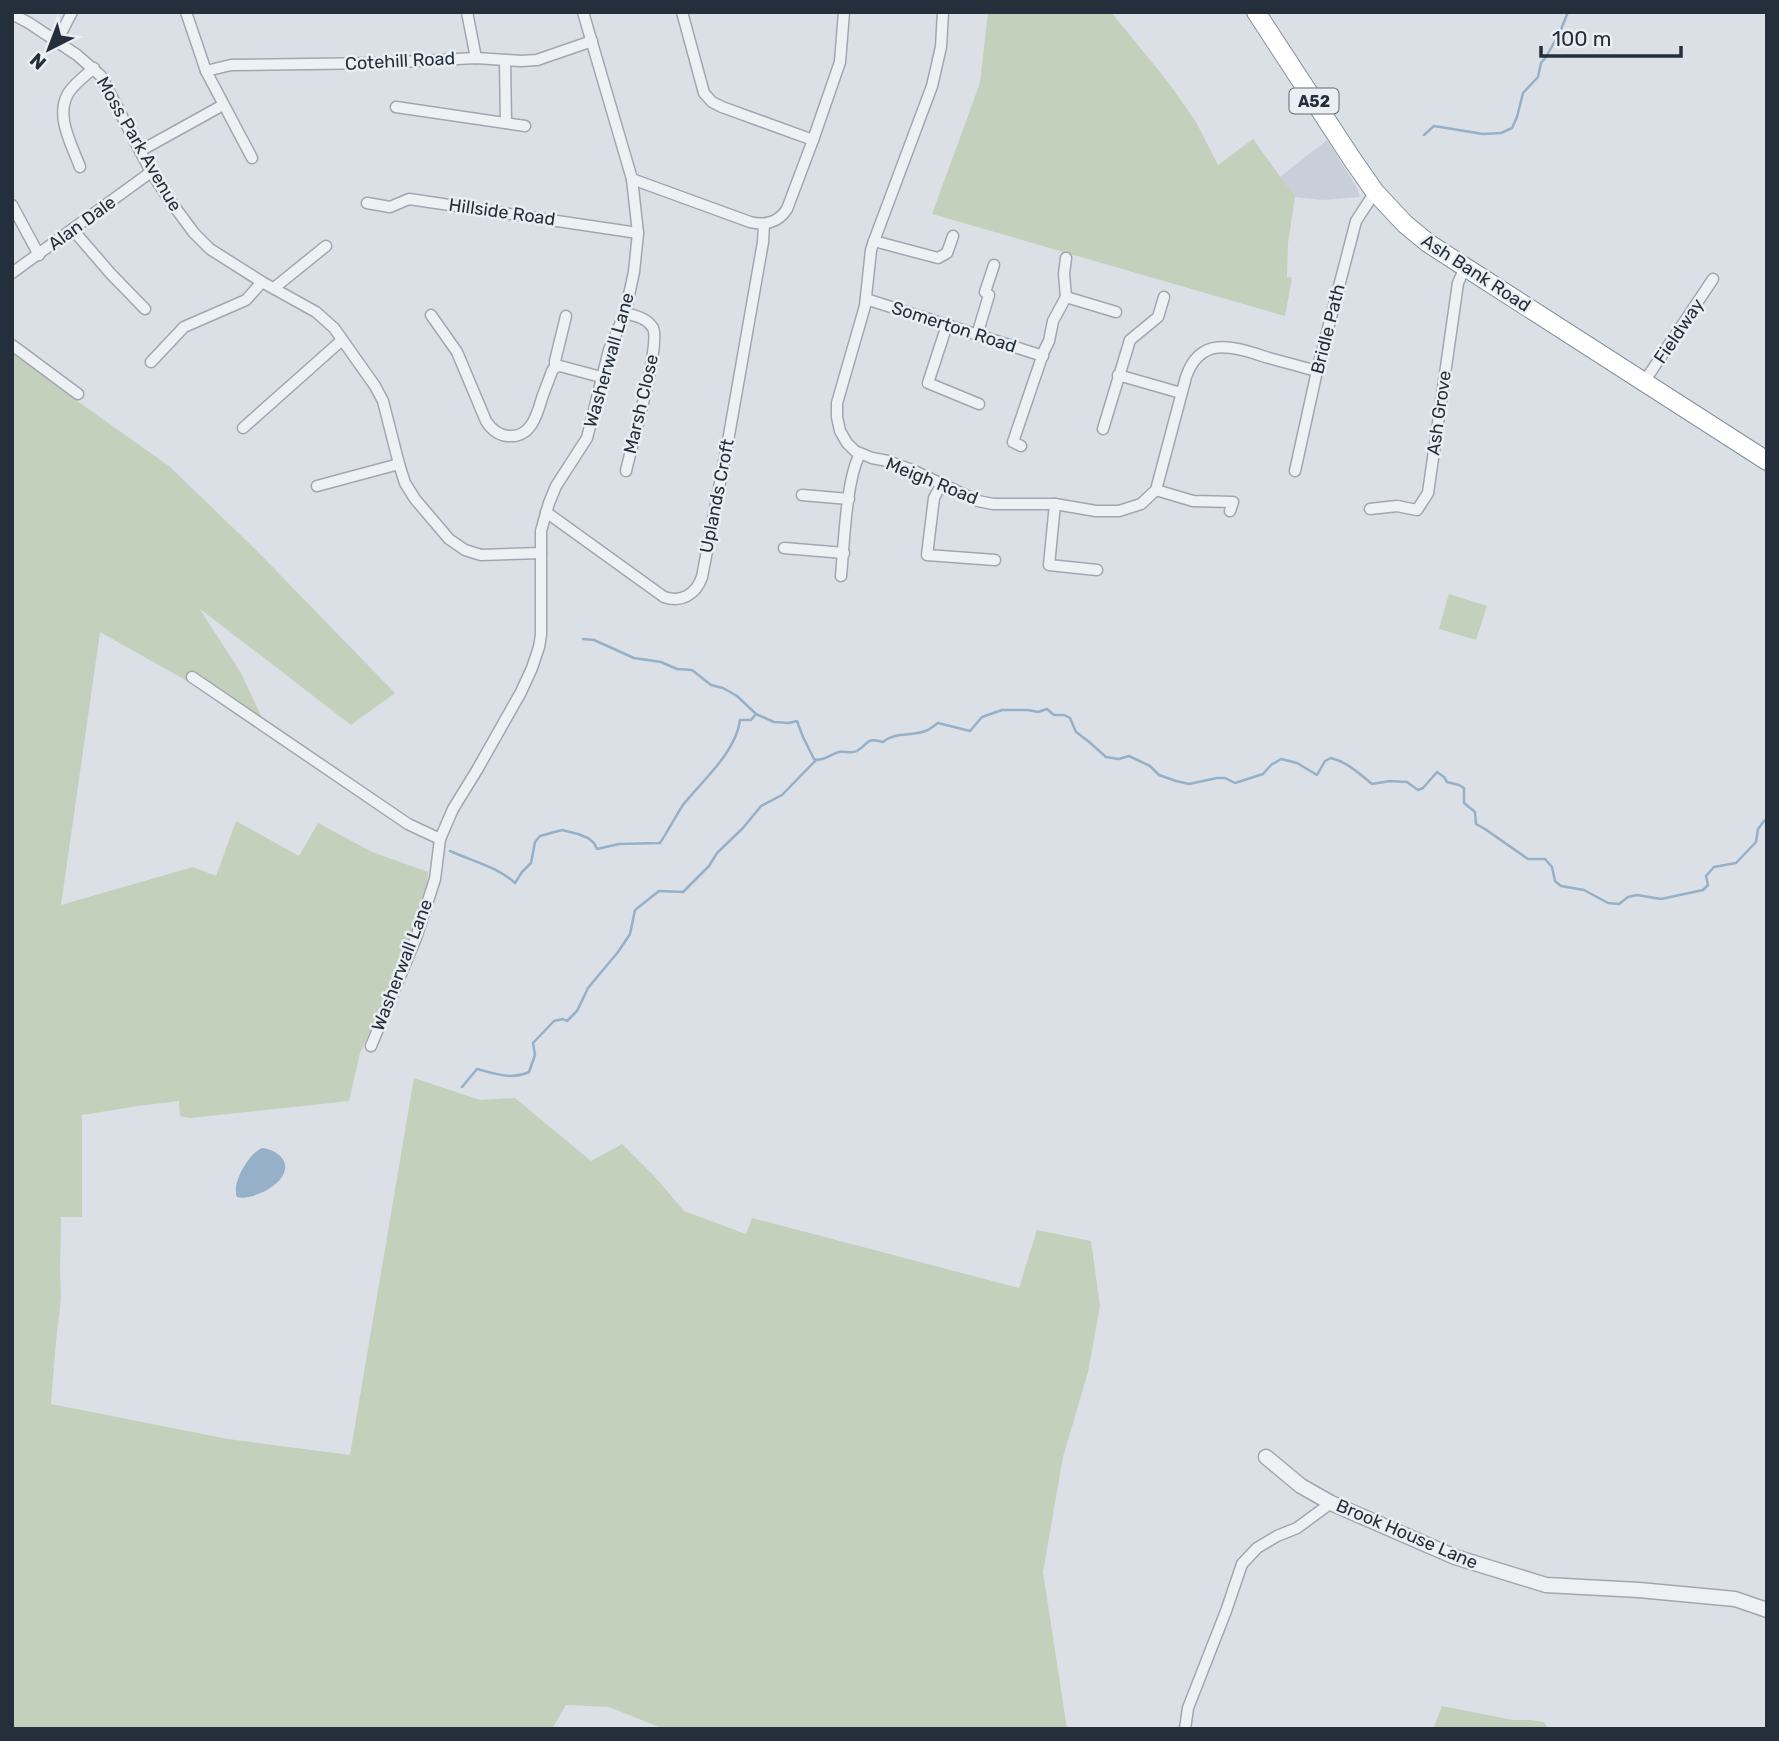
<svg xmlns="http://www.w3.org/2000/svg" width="1779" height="1741" viewBox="0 0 1779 1741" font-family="Rubik,sans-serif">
	<rect width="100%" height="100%" fill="#dbe0e6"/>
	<polygon fill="#c9cfd8" points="1327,140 1357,188 1360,197 1322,200 1295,197 1280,177"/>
	<g fill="#c2d0bc">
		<polygon points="988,12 1111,12 1168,82 1196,122 1218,165 1253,139 1295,197 1288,243 1287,277 1292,278 1285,316 932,214 980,83"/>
		<polygon points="12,352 80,403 169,466 256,550 395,693 351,725 199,608 241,673 263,720 194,671 187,681 100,632 61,905 193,867 216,876 236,821 299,856 318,823 372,852 428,872 427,883 407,946 389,991 360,1053 349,1101 190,1118 180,1116 179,1101 138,1106 82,1115 82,1217 61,1217 60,1274 61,1299 56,1341 51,1404 228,1439 350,1455 414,1078 480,1100 515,1098 591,1161 622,1144 655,1177 684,1211 746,1234 752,1218 1019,1288 1037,1230 1091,1241 1100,1306 1088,1372 1063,1457 1043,1572 1067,1729 664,1729 609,1707 566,1705 552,1729 12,1729"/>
		<polygon points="1449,594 1487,606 1476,640 1439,629"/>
		<polygon points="1442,1706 1513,1720 1530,1720 1544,1722 1549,1729 1433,1729"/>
	</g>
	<path fill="#95b0c8" d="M262,1148C274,1149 290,1159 284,1173C279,1187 250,1201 237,1197C231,1184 249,1153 262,1148Z"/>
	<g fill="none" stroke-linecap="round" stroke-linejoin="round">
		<g stroke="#95b0c8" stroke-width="2.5">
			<polyline points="1424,135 1434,126 1483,134 1501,133 1512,128 1517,117 1523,93 1538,77 1541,63 1546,57 1560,32 1568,12"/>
			<polyline points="583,639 594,640 634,658 661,662 677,669 692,670 711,685 723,688 737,696 756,714 774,722 789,723 797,721 803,737 814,759 817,760"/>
			<path d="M817,760C829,759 830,754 839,752C845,751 851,754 857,751C869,744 865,737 883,742C896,731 913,737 928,730C931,728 934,726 938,723L970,731L982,717L1002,710H1028L1038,712L1047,709L1054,715H1064L1070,718L1076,732L1088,741L1106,757L1119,759L1129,756L1150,766L1159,775L1176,781L1189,784L1217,778H1225L1235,783L1263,774L1271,765L1281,759L1297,763L1317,775L1325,761L1331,758C1347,762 1360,774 1372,784L1390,781L1407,782L1418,790L1423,788L1437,772L1444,777L1447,782L1459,785L1464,788V803L1475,812L1476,824L1485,829L1528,859H1545L1552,867L1555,881L1561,886L1584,890L1608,903L1619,904L1628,897L1637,895L1661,899L1703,890L1708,885L1706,876L1714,867L1736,863L1756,842L1758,829L1764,821L1767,820"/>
			<path d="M450,851C472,861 498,867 515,883L522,872L531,863L535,842L540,836L562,830L578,834L588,838L594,843L597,849L619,844L660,843C668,831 675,817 683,805C703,780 736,752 740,720H751L756,714"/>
			<path d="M462,1087L477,1069C496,1074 511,1080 529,1072L535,1055L533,1043L554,1021L563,1019L567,1021L577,1011L588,988L618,952L630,934L635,910L659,891L683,892L709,866L717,853L743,828L761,806L782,795L816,760"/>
		</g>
		<defs>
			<g id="minor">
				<polyline points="186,12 206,71 252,158"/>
				<polyline points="467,12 476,58"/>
				<path d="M943,12L941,47L932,86L874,241L871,250L865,306L837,403V417L840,431L847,443L855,451L872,458L888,461L912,470L978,501L993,504H1055L1096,511H1119L1141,504L1156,490L1186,377C1201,333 1236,348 1269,358C1285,362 1301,367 1317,371"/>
				<polyline points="12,14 29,23 77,55 101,76 151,172 168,198 194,233 210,249 262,282 316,312 334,328 375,386 383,401 399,464 405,483 415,499 449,539 465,550 481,555 541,553"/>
				<polyline points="57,41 72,12"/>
				<polyline points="505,60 506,123"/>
				<polyline points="206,71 231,65 381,63 476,58 521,61 537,60 592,41"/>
				<polyline points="396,107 525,126"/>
				<polyline points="813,140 840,62 844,12"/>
				<polyline points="140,151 223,105"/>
				<path d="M80,167C72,145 54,115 69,92C75,83 86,75 94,68"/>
				<path d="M632,179L750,222C765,226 779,222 787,209L813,140L722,107L712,102L704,93L682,12"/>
				<polyline points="367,203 390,207 409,199 638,233"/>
				<polyline points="12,205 39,255"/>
				<polyline points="73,230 111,274 145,309"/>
				<polyline points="874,241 938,258 947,253 953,236"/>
				<polyline points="12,273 151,172"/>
				<polyline points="274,288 326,246"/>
				<polyline points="1066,297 1116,312"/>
				<polyline points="866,299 1043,356"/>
				<path d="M625,313C636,316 647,318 653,328C661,345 631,448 626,471"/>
				<path d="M431,315L457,352L486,421C491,429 498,435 508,436C531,438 537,415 542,398C545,389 549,380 552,371L555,367L560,366L601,377"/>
				<polyline points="947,325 928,383 979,404"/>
				<polyline points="977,335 989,295 985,292 994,265"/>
				<polyline points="12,345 78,394"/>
				<polyline points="151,362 184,327 246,300 262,282"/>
				<polyline points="555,367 555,361 566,316"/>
				<polyline points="1118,375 1181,393"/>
				<polyline points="1644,382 1713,279"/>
				<polyline points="243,428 342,340"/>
				<polyline points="1103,429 1130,340 1158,317 1164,297"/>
				<polyline points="1021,446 1013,442 1044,351 1049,341 1053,321 1066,297 1064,274 1066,258"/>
				<polyline points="1295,471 1317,371 1356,221 1375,192"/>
				<polyline points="941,485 934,498 927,555 995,560"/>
				<polyline points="317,486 399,464"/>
				<polyline points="1156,490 1193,501 1233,502 1230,511"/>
				<polyline points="802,495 849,499"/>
				<polyline points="1055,504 1049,565 1097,570"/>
				<polyline points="1370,509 1397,506 1417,510 1428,493 1458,283 1465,267"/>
				<path d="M546,512L664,597C682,603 696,594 702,577L728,441L763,242L764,224"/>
				<polyline points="784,548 844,553"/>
				<path d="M841,576C844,545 846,479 860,454"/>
				<polyline points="192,677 408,824 440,839"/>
				<polyline points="371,1046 416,938 435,879 440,839 453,809 477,770 521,692 532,668 539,647 541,635 541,531 549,503 556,486 587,438 609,350 625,313 634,272 638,233 632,179 583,12"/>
				<polyline points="1185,1729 1188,1708 1226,1611 1242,1564 1257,1548 1277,1536 1297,1528 1331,1503"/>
			</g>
			<polyline id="tertiary" points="1266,1457 1301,1486 1331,1503 1455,1557 1546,1585 1639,1590 1735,1599 1767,1610"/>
			<polyline id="trunk" points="1256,12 1352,159 1375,192 1405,224 1428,243 1465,267 1767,461"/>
		</defs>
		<use href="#minor" stroke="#a1a7b0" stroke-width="13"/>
		<use href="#tertiary" stroke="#a1a7b0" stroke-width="17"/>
		<use href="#trunk" stroke="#828e9d" stroke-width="20"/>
		<use href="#minor" stroke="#eef1f4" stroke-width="10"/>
		<use href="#tertiary" stroke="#eef1f4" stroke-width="14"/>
		<use href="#trunk" stroke="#fff" stroke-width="18"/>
	</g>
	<g text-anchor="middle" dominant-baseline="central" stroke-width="5" stroke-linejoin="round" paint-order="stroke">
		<rect fill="#eaeff4" stroke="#606973" stroke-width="2" x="1289.5" y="88.5" width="49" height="25" rx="5"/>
		<g font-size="16" font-weight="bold" fill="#252f3c">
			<text x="1314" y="101">A52</text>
		</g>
		<g font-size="18" fill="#252f3c" stroke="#eaeff4">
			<text transform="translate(400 61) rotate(-3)">Cotehill Road</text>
			<text transform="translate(139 144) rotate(60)">Moss Park Avenue</text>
			<text transform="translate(502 212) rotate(8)">Hillside Road</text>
			<text transform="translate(82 223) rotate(-36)">Alan Dale</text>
			<text transform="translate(1476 273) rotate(33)">Ash Bank Road</text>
			<text transform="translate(954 327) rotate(18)">Somerton Road</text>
			<text transform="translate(1328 329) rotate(-76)">Bridle Path</text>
			<text transform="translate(1679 331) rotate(-56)">Fieldway</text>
			<text transform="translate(609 360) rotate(-74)">Washerwall Lane</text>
			<text transform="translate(641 404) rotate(-77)">Marsh Close</text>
			<text transform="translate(1439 413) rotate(-82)">Ash Grove</text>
			<text transform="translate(932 481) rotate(22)">Meigh Road</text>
			<text transform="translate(717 496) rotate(-79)">Uplands Croft</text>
			<text transform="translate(402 965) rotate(-69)">Washerwall Lane</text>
			<text transform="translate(1407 1534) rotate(23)">Brook House Lane</text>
		</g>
	</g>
	<rect width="1779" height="1741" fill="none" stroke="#252f3c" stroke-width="28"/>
	<g transform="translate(49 49) rotate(222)" stroke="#eaeff4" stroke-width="5" paint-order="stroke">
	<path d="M0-5L12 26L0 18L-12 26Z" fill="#252f3c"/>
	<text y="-10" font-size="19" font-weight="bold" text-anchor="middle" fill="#252f3c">N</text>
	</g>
	<path d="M1541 46v10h140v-10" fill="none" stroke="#252f3c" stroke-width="3.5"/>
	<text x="1552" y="46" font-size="21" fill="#252f3c" stroke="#eaeff4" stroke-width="5" paint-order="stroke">100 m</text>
</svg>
